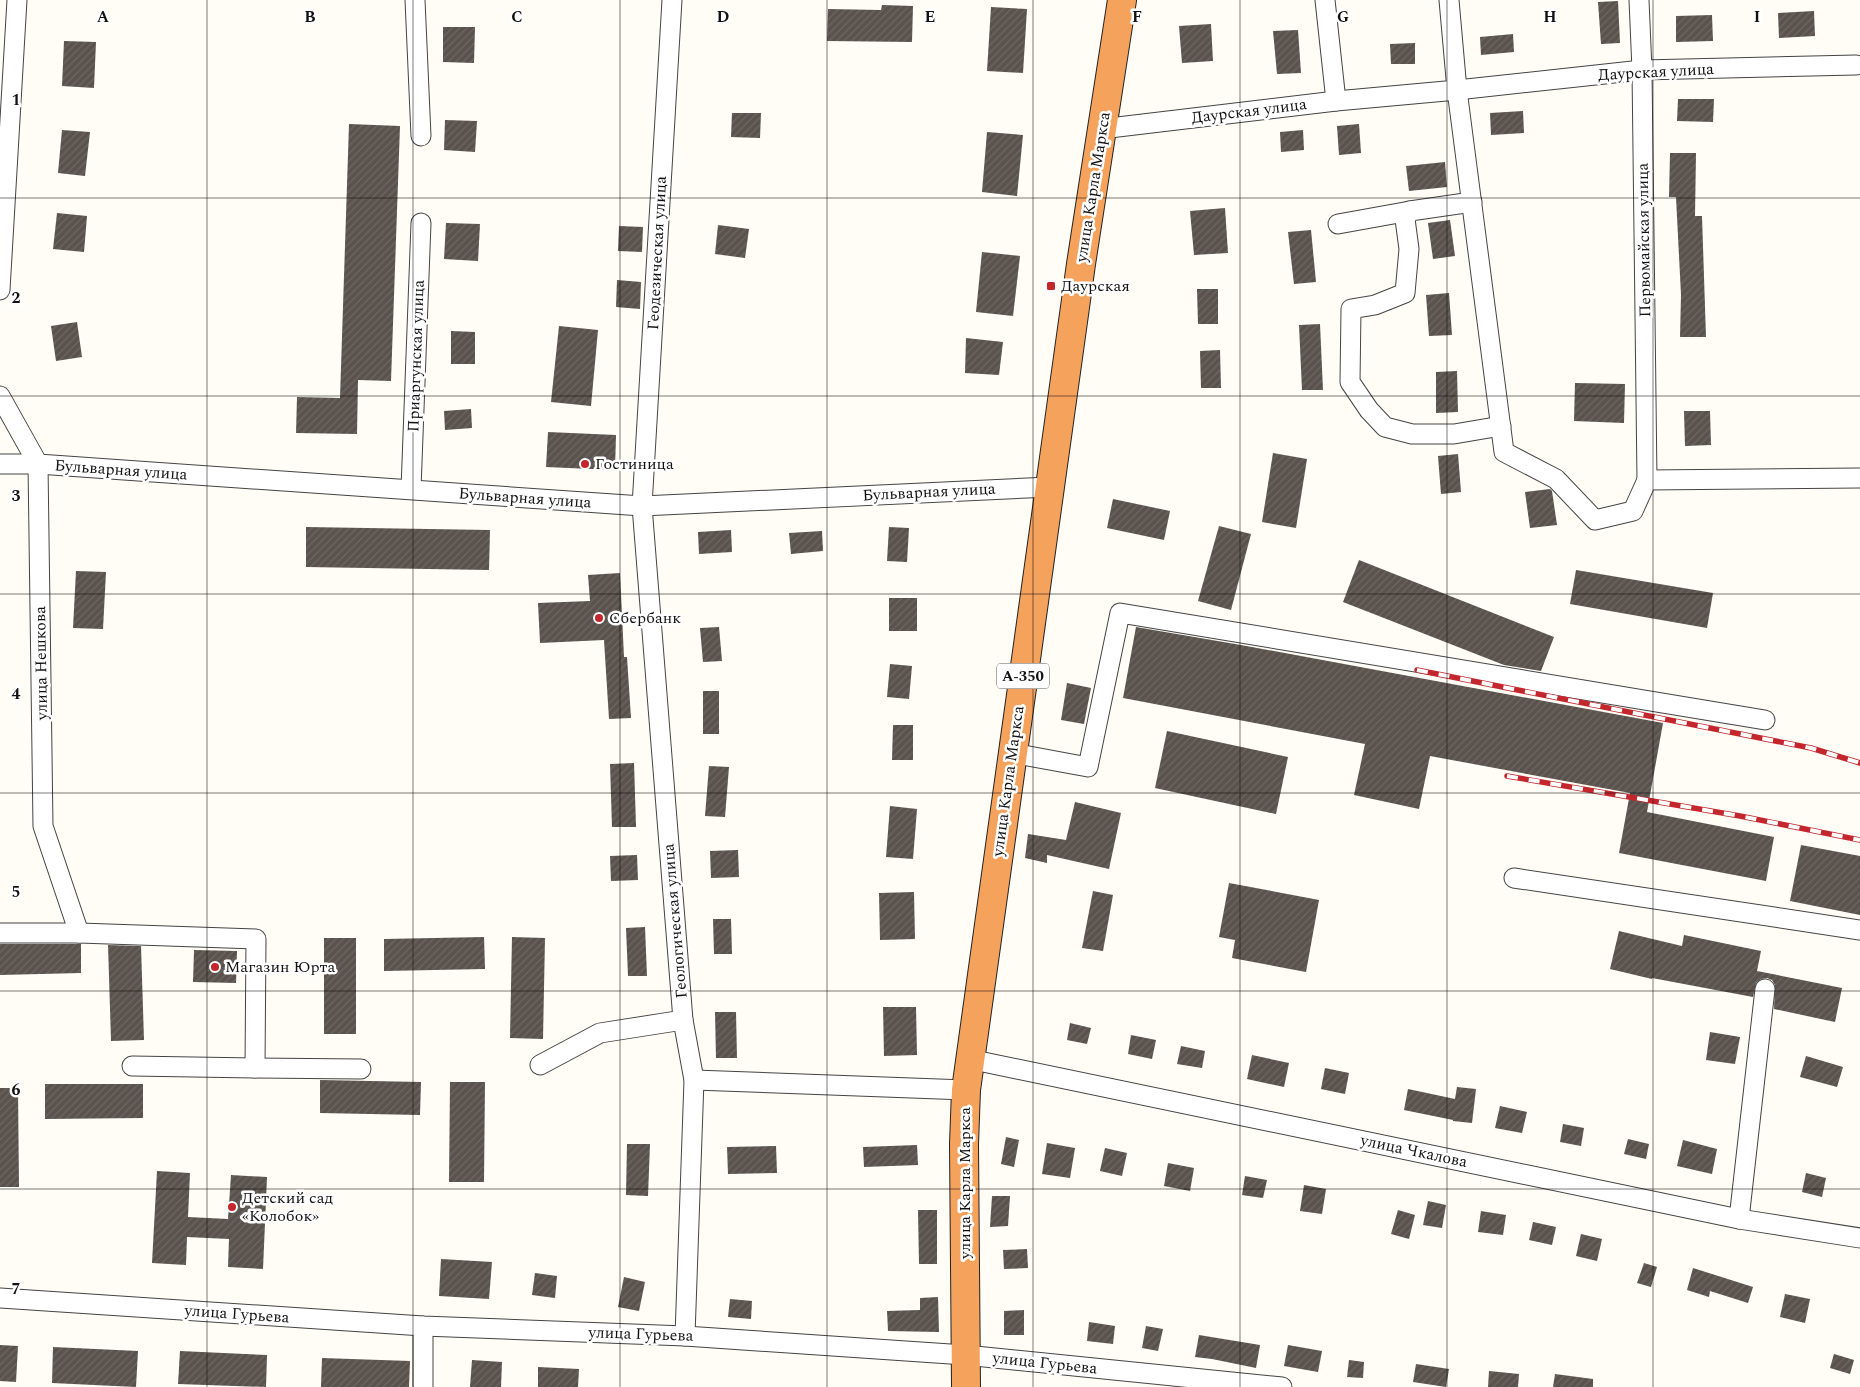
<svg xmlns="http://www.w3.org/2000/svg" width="1860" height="1387" viewBox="0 0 1860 1387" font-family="Spectral,serif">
	<defs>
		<pattern id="building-hatch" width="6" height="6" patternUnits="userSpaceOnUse" patternTransform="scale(1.25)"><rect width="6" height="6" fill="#5a524d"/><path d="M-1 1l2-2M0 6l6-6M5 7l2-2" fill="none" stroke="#6d6662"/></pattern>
	</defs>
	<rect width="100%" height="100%" fill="#fffdf5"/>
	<g fill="url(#building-hatch)">
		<polygon points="1618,1 1620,43 1601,44 1598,2"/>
		<polygon points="882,5 913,6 912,42 827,41 828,9 881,10"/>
		<polygon points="991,7 1027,9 1023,73 987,71"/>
		<polygon points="1814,11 1815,36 1779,38 1778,13"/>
		<polygon points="1712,15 1713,41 1676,42 1676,16"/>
		<polygon points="1211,24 1213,61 1182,63 1179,26"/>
		<polygon points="443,27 475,27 474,63 443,62"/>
		<polygon points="1298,30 1301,73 1277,74 1273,31"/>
		<polygon points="1513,34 1514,52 1481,55 1480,37"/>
		<polygon points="64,41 96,42 94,88 62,86"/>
		<polygon points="1415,43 1415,64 1391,64 1390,44"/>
		<polygon points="1678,99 1714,99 1713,122 1677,121"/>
		<polygon points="1523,111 1524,133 1491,135 1490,113"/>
		<polygon points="732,113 761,113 760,138 731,137"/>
		<polygon points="445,120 477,121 475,152 444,150"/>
		<polygon points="349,124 400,126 391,381 358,380 357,434 296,433 297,397 340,398"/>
		<polygon points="1359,124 1361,153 1339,155 1337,126"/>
		<polygon points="62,130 90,132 85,176 58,173"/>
		<polygon points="1303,130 1304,150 1281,152 1280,132"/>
		<polygon points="987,132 1023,135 1017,196 982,192"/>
		<polygon points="1670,153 1696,153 1695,216 1702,216 1706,337 1680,337 1681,295 1676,197 1669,197"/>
		<polygon points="1445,162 1447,187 1409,191 1406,166"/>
		<polygon points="1225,208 1228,253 1194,255 1190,211"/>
		<polygon points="57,213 87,216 84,252 53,249"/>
		<polygon points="1450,220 1455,256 1433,259 1428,223"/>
		<polygon points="446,223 480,224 478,261 444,259"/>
		<polygon points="718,225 749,229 745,258 715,254"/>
		<polygon points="619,226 643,227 642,252 618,251"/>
		<polygon points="1311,230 1316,282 1294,284 1288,232"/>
		<polygon points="982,252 1020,256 1013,316 976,312"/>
		<polygon points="617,280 641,282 640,309 616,307"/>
		<polygon points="1197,289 1218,289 1218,324 1198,324"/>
		<polygon points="1449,293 1452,335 1429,336 1426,295"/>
		<polygon points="77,322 82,357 56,361 51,326"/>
		<polygon points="1320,324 1323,390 1302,390 1299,325"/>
		<polygon points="559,326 598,330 591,406 551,402"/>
		<polygon points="451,331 475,332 475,364 451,364"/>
		<polygon points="966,338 1003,342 999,375 965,373"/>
		<polygon points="1220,350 1221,388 1201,388 1200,351"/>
		<polygon points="1457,371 1458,412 1436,413 1436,372"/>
		<polygon points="1575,383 1625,384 1624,423 1574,421"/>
		<polygon points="471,409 472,428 445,430 444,411"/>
		<polygon points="1684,411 1710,411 1711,445 1685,446"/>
		<polygon points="548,432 616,435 615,470 546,467"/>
		<polygon points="1273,453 1307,459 1296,528 1262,522"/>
		<polygon points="1458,454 1461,492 1441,494 1438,456"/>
		<polygon points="1550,489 1552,491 1557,525 1530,528 1525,492"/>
		<polygon points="1113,499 1170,511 1164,540 1107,528"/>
		<polygon points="1219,526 1251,534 1231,610 1198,601"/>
		<polygon points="306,527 490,530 489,570 306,567"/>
		<polygon points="889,527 909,528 907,562 887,561"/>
		<polygon points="731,530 732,552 699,554 698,532"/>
		<polygon points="822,531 823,551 791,554 789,533"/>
		<polygon points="1359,560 1554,637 1541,671 1504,665 1343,602"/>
		<polygon points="1576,570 1713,593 1707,628 1570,604"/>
		<polygon points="76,571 106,572 103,629 73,628"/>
		<polygon points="620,573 624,657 627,657 631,718 609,719 604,640 540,643 538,603 590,601 588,575"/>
		<rect x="889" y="598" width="28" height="33"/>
		<polygon points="719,627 722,661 703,662 700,628"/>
		<polygon points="1136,627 1241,645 1663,723 1647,812 1774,837 1766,881 1619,853 1630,793 1430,756 1419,809 1354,795 1365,744 1123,698"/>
		<polygon points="890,664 912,666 909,699 887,697"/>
		<polygon points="1067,683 1091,688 1084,724 1061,720"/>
		<rect x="703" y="691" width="16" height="43"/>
		<polygon points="893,725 913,725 913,760 892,760"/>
		<polygon points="1167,731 1288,757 1276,814 1155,788"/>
		<polygon points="634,763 636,827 612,827 610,764"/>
		<polygon points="709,766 729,767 725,817 705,816"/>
		<polygon points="1075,802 1121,813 1109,869 1047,855 1047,863 1025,858 1028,834 1066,840"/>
		<polygon points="890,806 917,809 913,859 886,857"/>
		<polygon points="1801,845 1860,856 1860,915 1790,901"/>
		<polygon points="738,850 739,877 711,878 710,851"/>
		<polygon points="637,855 638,880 611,881 610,856"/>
		<polygon points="1229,883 1319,900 1306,972 1232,958 1235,940 1219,937"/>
		<polygon points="1093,891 1113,895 1103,951 1082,948"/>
		<polygon points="914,892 915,939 880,940 879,893"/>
		<polygon points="713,919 731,919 732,954 714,954"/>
		<polygon points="645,927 647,976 628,976 626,928"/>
		<polygon points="1619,931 1682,946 1684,935 1761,951 1757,971 1842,988 1835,1022 1774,1009 1775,985 1772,980 1767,978 1761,979 1756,983 1753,997 1652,978 1652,979 1610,969"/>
		<polygon points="484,937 485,969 384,971 384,939"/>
		<polygon points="512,937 545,938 543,1039 510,1038"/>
		<rect x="324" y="938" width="32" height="96"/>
		<polygon points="0,944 81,944 81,973 0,975"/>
		<polygon points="108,945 141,946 144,1040 111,1041"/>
		<polygon points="194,950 237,951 236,983 193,982"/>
		<polygon points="883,1007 916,1007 917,1055 884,1056"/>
		<polygon points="715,1012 736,1012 737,1058 716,1058"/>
		<polygon points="1070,1023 1091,1028 1087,1044 1067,1040"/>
		<polygon points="1710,1032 1740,1037 1735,1064 1706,1060"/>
		<polygon points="1131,1035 1156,1040 1152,1059 1128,1054"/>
		<polygon points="1181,1046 1205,1051 1202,1068 1177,1064"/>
		<polygon points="1252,1055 1289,1063 1284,1087 1247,1079"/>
		<polygon points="1806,1056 1843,1067 1837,1087 1800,1077"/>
		<polygon points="1325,1068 1349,1073 1345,1094 1321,1089"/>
		<polygon points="320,1080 421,1082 420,1115 320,1113"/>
		<polygon points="450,1082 485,1082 484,1182 449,1182"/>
		<polygon points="45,1084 143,1084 143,1118 45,1119"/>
		<polygon points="1457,1087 1476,1089 1472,1123 1453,1121 1453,1120 1404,1110 1408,1089 1455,1099"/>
		<polygon points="0,1088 18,1088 19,1187 0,1187"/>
		<polygon points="1500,1106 1527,1112 1522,1133 1495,1128"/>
		<polygon points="1563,1124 1584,1128 1581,1146 1560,1142"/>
		<polygon points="1006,1137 1019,1140 1014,1167 1001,1164"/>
		<polygon points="1628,1139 1649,1144 1646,1159 1624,1154"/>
		<polygon points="1683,1140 1717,1149 1712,1174 1677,1166"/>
		<polygon points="1047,1143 1075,1148 1070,1178 1042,1174"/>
		<polygon points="627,1144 650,1144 648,1196 626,1195"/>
		<polygon points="917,1145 918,1165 864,1167 863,1147"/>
		<polygon points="776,1146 777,1173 728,1174 727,1147"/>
		<polygon points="1105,1148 1127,1153 1122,1176 1100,1171"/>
		<polygon points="1168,1163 1194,1168 1190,1191 1164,1186"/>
		<polygon points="157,1171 190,1173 188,1217 228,1219 231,1175 267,1177 263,1269 228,1267 229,1239 187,1237 186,1265 152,1263"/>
		<polygon points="1806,1173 1826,1178 1822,1197 1802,1192"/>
		<polygon points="1245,1176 1267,1180 1263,1198 1242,1195"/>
		<polygon points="1304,1185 1326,1189 1322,1214 1300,1211"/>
		<polygon points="992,1196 1010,1196 1008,1226 990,1227"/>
		<polygon points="1428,1201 1446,1205 1442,1228 1423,1225"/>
		<polygon points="918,1210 937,1210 937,1264 919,1264"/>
		<polygon points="1398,1210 1415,1215 1409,1239 1391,1234"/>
		<polygon points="1481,1211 1506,1215 1503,1235 1478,1232"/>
		<polygon points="1533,1222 1556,1227 1552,1245 1529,1240"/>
		<polygon points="1581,1234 1602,1239 1597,1261 1576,1256"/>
		<polygon points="1027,1249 1028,1268 1004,1269 1003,1250"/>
		<polygon points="441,1259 492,1262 489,1299 439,1296"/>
		<polygon points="1644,1263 1657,1267 1651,1287 1637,1283"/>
		<polygon points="1693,1268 1753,1287 1748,1303 1710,1291 1709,1297 1687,1290"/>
		<polygon points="535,1273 557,1276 555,1298 532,1295"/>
		<polygon points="624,1277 645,1282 639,1311 618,1307"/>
		<polygon points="1785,1294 1810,1299 1805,1323 1780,1317"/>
		<polygon points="938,1297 939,1332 888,1331 887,1311 920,1310 920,1298"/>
		<polygon points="730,1299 752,1301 751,1319 728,1317"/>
		<polygon points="1024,1310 1024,1335 1004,1335 1004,1311"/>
		<polygon points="1089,1322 1115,1326 1113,1344 1087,1341"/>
		<polygon points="1146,1326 1163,1329 1158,1351 1142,1348"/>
		<polygon points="1199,1335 1260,1345 1256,1368 1212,1359 1195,1357"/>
		<polygon points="0,1345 18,1346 16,1382 0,1381"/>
		<polygon points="1288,1345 1322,1351 1318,1372 1284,1366"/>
		<polygon points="53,1347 138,1351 136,1387 52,1383"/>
		<polygon points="180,1351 267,1355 266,1387 178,1384"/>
		<polygon points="1834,1354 1854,1360 1850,1374 1830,1368"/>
		<polygon points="322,1358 410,1361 409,1387 321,1387"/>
		<polygon points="472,1360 502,1362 501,1387 470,1387"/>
		<polygon points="1349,1360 1364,1362 1363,1378 1347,1377"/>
		<polygon points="1416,1364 1449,1369 1446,1387 1413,1382"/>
		<polygon points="538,1367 579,1369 578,1387 538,1387"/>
		<polygon points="1489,1371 1519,1374 1518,1387 1488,1387"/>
		<polygon points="1555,1374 1593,1379 1593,1387 1553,1387"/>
	</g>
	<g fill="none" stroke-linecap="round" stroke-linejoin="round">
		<defs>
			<g id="minor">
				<polyline points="415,0 421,136"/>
				<polyline points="672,0 642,506 683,1020 694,1080 685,1336"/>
				<polyline points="1325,0 1336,101"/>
				<polyline points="1449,0 1457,90 1504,452 1556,479 1595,520 1633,511 1647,480 1860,478"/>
				<polyline points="1639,0 1642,70 1647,480"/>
				<polyline points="1101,129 1336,101 1457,90 1642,70 1856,65"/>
				<polyline points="1472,202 1410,211 1405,219 1409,249 1405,293 1375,305 1351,309 1350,382 1369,410 1385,427 1412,434 1454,434 1501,426"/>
				<polyline points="1338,224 1410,211"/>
				<polyline points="0,290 17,0"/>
				<polyline points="0,396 38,464 43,826 79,933"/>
				<polyline points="0,464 38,464 642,506 1050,487"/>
				<polyline points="411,489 421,223"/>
				<polyline points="1012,753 1088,767 1120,613 1765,720"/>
				<polyline points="1514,878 1860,930"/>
				<polyline points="0,933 79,933 256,939 255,1068 132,1066"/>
				<polyline points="969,1059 1739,1219 1860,1238"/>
				<polyline points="540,1065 600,1033 683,1020"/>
				<polyline points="255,1068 361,1069"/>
				<polyline points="694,1080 966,1090"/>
				<polyline points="1739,1219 1765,989"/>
				<polyline points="0,1298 423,1326 685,1336 965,1355 1282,1387"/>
				<polyline points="423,1326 423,1387"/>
			</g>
			<polyline id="highway" points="966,1387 964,1144 966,1090 1081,264 1122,0"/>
		</defs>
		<use href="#minor" stroke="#444" stroke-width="21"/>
		<use href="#highway" stroke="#222" stroke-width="30"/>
		<use href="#minor" stroke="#fff" stroke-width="19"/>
		<use href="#highway" stroke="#f5a25d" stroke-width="28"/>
		<defs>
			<g id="rail">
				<polyline points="1417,670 1811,748 1860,763"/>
				<polyline points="1507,776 1740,816 1860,840"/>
			</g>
		</defs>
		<use href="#rail" stroke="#c4262e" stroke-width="5.5"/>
		<use href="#rail" stroke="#fff" stroke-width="4" stroke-dasharray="11" stroke-linecap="butt"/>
	</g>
	<path fill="none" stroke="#111" stroke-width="1" stroke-opacity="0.55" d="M207,0V1387M413,0V1387M620,0V1387M827,0V1387M1033,0V1387M1240,0V1387M1447,0V1387M1653,0V1387M0,198H1860M0,396H1860M0,594H1860M0,793H1860M0,991H1860M0,1189H1860"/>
	<g fill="#c4262e" stroke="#fff" stroke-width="2">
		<rect x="1046" y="281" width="10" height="10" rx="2.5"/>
		<circle cx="585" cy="464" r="5"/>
		<circle cx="599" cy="618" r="5"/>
		<circle cx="215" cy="967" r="5"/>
		<circle cx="232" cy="1207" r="5"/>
	</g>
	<g text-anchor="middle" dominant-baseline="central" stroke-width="5" stroke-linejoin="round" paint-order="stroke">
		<rect fill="#fff" stroke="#585858" stroke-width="1" x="997" y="663.5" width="52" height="25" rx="4"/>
		<g font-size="15" font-weight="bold" fill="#111">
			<text x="1023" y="676">А-350</text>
		</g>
		<g font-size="16" fill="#111" stroke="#fff">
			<text transform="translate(1656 72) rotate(-3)">Даурская улица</text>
			<text transform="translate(1249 111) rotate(-7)">Даурская улица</text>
			<text transform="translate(1093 187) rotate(-81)">улица Карла Маркса</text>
			<text transform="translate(1644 240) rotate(-91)">Первомайская улица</text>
			<text transform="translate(657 253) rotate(-87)">Геодезическая улица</text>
			<text transform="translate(416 356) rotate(-88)">Приаргунская улица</text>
			<text transform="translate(121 470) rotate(4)">Бульварная улица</text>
			<text transform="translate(929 492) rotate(-3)">Бульварная улица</text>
			<text transform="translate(525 498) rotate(4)">Бульварная улица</text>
			<text transform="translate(41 663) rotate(-91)">улица Нешкова</text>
			<text transform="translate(1008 781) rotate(-82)">улица Карла Маркса</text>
			<text transform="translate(675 921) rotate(-95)">Геологическая улица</text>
			<text transform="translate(1414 1151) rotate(12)">улица Чкалова</text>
			<text transform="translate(965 1183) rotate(-90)">улица Карла Маркса</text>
			<text transform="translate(237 1314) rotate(4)">улица Гурьева</text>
			<text transform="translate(641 1334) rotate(2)">улица Гурьева</text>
			<text transform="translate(1045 1363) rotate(6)">улица Гурьева</text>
		</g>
		<g font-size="16" fill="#111" stroke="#fff" text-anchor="start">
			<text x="1061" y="286">Даурская</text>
			<text x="595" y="464">Гостиница</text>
			<text x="609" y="618">Сбербанк</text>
			<text x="225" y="967">Магазин Юрта</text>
			<text x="242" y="1198">Детский сад<tspan x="242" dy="18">«Колобок»</tspan></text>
		</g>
	</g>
	<g font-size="16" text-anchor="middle" font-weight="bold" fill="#111" stroke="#fff" stroke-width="5" stroke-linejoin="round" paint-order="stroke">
		<text x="103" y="22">A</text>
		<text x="310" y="22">B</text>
		<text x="517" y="22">C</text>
		<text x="723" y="22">D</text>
		<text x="930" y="22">E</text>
		<text x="1137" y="22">F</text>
		<text x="1343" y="22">G</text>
		<text x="1550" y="22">H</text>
		<text x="1757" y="22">I</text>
		<text x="16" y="105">1</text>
		<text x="16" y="303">2</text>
		<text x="16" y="501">3</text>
		<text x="16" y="699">4</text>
		<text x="16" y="897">5</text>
		<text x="16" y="1095">6</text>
		<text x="16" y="1294">7</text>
	</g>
</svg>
